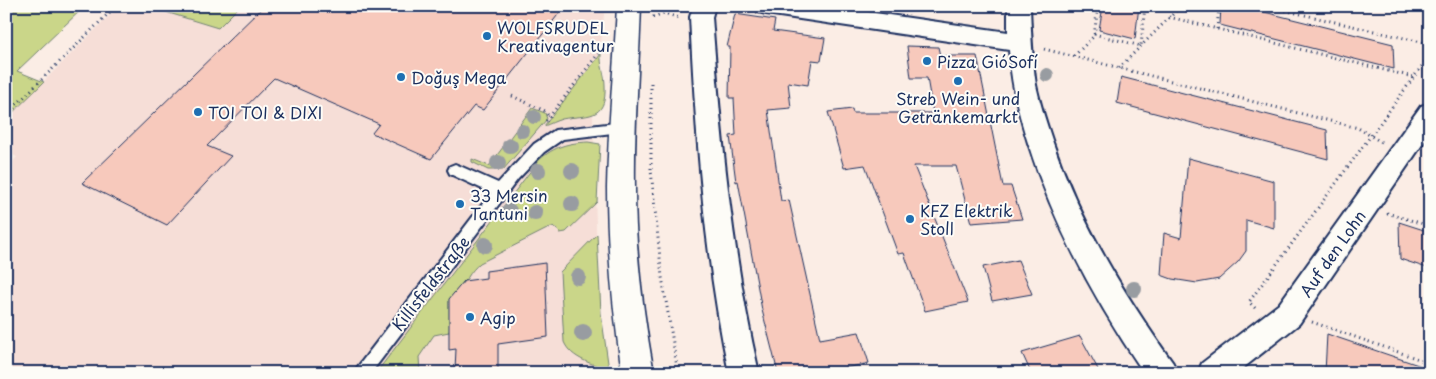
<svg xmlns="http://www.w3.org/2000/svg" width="1436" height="379" viewBox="0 0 1436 379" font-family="'Playpen Sans',sans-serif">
	<rect width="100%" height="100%" fill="#fbede5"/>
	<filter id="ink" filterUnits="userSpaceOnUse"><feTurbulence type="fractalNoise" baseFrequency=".02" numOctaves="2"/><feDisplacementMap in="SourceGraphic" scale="10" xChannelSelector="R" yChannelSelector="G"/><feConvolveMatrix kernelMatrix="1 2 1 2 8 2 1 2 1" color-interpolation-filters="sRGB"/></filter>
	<g filter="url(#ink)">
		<polygon fill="#f6ded7" points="119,6 146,6 218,28 240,6 605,6 593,114 598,300 607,373 6,373 6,168 17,157 6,152 6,119"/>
		<g fill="#cad689" stroke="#728274">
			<polygon points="6,6 85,6 17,71 44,82 6,119"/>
			<polygon points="146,6 240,6 218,28"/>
			<path d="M601,54C600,65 605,74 605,85C607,122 586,114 562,119C555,121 550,124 544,126Z"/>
			<polygon points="532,108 545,113 547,119 503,170 488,170 472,162 472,159 489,166"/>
			<path d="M588,142L600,144L597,202L566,232L560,233L556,228L551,227L480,263C460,280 456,307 449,332L434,335L419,357L420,373H387L379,369L539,160C555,146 568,143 588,142Z"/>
			<path d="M597,234L601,313L609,370C593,364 571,359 564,342L560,272Z"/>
		</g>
		<g fill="#f7c9bc" stroke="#1b2f5e">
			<polygon points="264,6 548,6 561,11 483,110 474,106 431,159 372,133 379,124 274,78 207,146 231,156 167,225 82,183"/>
			<polygon points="1103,6 1139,6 1135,39 1099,30"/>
			<polygon points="1221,6 1240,6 1393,44 1394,69 1220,25"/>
			<polygon points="735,14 775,20 773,31 825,38 821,61 812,60 808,85 788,82 791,108 768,110 781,201 789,200 820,339 859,332 869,363 823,373 778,373 762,310 738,181 736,182 730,136 736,135 734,98 729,98 730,47 727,47"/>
			<polygon points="907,46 938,47 940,56 977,56 1003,186 1011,186 1022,219 971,223 956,166 914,166 968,302 925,311 904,253 898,254 865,165 844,168 828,112 852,109 853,113 933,113 927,78 911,78"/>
			<polygon points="1121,77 1327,130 1328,159 1117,103"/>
			<polygon points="1188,158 1274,181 1274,228 1246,220 1246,251 1238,262 1219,279 1197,283 1172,279 1161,275 1164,233 1181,238"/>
			<polygon points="1399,222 1430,232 1430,269 1400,259"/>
			<polygon points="1018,260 1032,294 992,301 983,267"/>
			<polygon points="545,263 548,337 498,344 498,373 463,373 463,369 455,370 456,349 449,350 449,299 464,281 486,278 486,271"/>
			<polygon points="1327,334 1430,369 1430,373 1325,373"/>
			<polygon points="1080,336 1100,373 1031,373 1022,353"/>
		</g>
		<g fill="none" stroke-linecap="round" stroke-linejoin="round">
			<defs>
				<polygon id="service" points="624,122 629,123 631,127 629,131 563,139 544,152 518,179 371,373 353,373 491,193 450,174 448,170 450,166 455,164 460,166 498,183 534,144 555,130"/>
				<g id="minor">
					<path d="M693,6H715L712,17C721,137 732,255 759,373H729C704,255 696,137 690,17Z"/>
					<path d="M755,6H826L1008,32V6H1030C1031,33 1032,58 1036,85C1040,104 1046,122 1052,140C1080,222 1123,293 1173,363L1177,373H1144C1095,301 1054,226 1028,143C1018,112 1011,83 1009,50L766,14L758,12Z"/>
					<polygon points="1430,103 1430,133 1299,324 1237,373 1198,373 1202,363 1279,304 1421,106"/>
				</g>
				<path id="secondary" d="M617,6H641C639,67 634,127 635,188C635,250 643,312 654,373H622C613,311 607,250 607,188C608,127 614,67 617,6Z"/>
			</defs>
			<use href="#service" stroke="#1b2f5e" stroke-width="4"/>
			<use href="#minor" stroke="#1b2f5e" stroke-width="4"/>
			<use href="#secondary" stroke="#1b2f5e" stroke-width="3"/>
			<g stroke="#1b2f5e" stroke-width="3" stroke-dasharray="1 4" stroke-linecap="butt">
				<polyline points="1266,6 1430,44"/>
				<polyline points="653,17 664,13 679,18"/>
				<polyline points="1169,17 1413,77"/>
				<polyline points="1217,29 1219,6"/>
				<polyline points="1094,34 1141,46 1145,6"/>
				<polyline points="1044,49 1358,128 1381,142"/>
				<polyline points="1074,56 1094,36 1098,6"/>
				<polyline points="1119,68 1181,6"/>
				<polyline points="651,83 651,170 662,277 678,373"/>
				<polyline points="512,96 545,111 549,117"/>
				<polyline points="6,115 116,6"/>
				<polyline points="546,121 602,49"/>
				<polyline points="1387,213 1430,226"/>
				<polyline points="1255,308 1249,302 1430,55"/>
				<polyline points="1312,322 1430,363"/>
			</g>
			<use href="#service" fill="#fdfcf7" fill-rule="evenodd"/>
			<use href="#minor" fill="#fdfcf7" fill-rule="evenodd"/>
			<use href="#secondary" fill="#fdfcf7" fill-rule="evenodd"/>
		</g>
		<g fill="#989ca1">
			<circle cx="1047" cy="75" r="7"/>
			<circle cx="534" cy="117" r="7"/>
			<circle cx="522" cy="131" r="7"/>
			<circle cx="510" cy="146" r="8"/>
			<circle cx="498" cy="163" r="8"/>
			<circle cx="538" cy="171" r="8"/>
			<circle cx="572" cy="171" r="8"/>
			<circle cx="572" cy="204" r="8"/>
			<circle cx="509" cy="211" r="8"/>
			<circle cx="535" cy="213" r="8"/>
			<circle cx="485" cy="245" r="8"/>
			<circle cx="578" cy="277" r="8"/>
			<circle cx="1134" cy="289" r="8"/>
			<circle cx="583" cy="333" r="9"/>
		</g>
	</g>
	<g fill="#1f6fb2" stroke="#fdfcf7" stroke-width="2">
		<circle cx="487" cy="36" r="5"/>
		<circle cx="927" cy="61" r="5"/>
		<circle cx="401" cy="77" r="5"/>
		<circle cx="958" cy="81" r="5"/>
		<circle cx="198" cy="112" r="5"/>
		<circle cx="460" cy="204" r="5"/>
		<circle cx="910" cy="219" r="5"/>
		<circle cx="470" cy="317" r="5"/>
	</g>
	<g text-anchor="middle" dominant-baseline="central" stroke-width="4" stroke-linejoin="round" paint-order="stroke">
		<g font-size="16" fill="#1b2f5e" stroke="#fdfcf7" text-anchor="start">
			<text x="497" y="27">WOLFSRUDEL<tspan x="497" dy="18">Kreativagentur</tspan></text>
			<text x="937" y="61">Pizza GióSofí</text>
			<text x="411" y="77">Doğuş Mega</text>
			<text x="958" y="98" text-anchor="middle">Streb Wein- und<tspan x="958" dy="18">Getränkemarkt</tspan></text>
			<text x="208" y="112">TOI TOI &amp; DIXI</text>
			<text x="470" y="195">33 Mersin<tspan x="470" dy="18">Tantuni</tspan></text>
			<text x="920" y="210">KFZ Elektrik<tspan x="920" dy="18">Stoll</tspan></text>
			<text x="480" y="317">Agip</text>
		</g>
		<g font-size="16" fill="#1b2f5e" stroke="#fdfcf7">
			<text transform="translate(1332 253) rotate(-55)">Auf den Lohn</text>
			<text transform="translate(430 283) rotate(-52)">Killisfeldstraße</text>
		</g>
	</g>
	<rect width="1436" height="379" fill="none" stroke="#fdfcf7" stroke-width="25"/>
	<rect x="12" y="12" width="1411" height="354" fill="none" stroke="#1b2f5e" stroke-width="2" filter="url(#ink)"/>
</svg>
